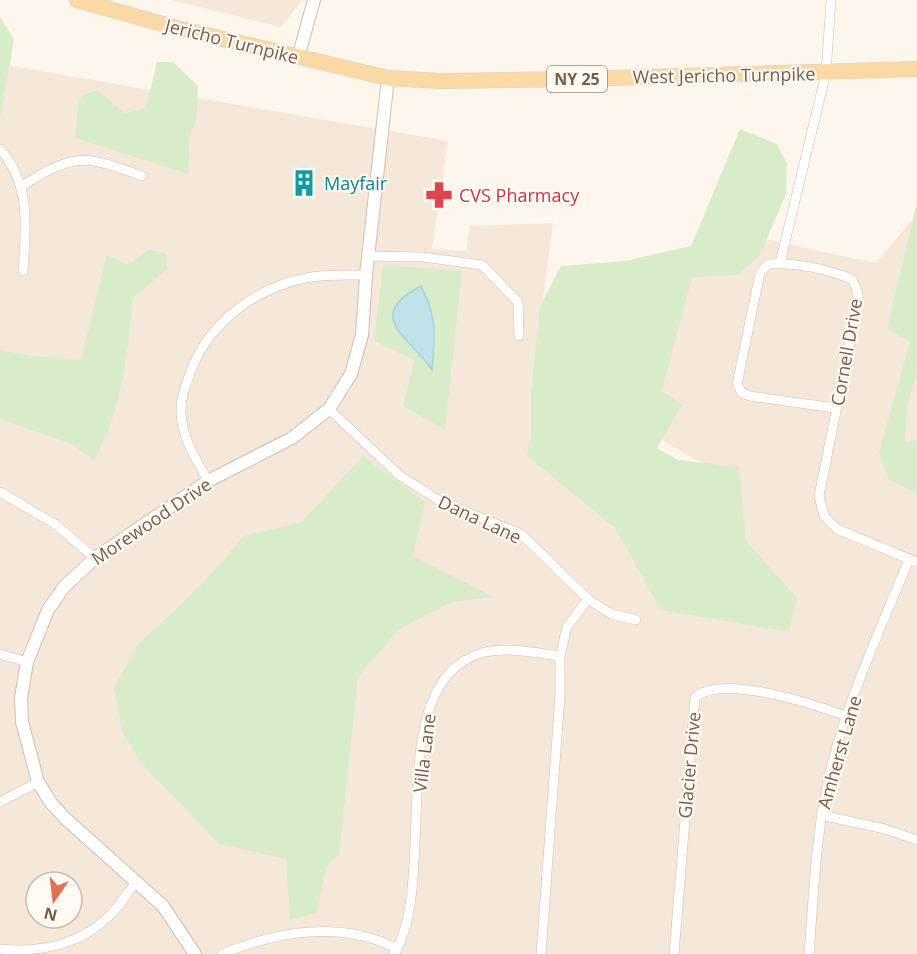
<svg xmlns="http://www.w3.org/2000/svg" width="917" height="954" viewBox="0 0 917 954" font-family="'Open Sans',sans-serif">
	<rect width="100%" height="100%" fill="#fdf6ec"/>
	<g fill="#f5e8da" fill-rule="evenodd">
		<polygon points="172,0 302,0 281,27"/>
		<path d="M0,64L448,141L432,249L466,251L470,226L553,223L543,299L540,306L531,390V435L527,450L727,548L725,476L630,422L672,273L739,234L876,263L917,214V954H0ZM36,882H72V918H36Z"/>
	</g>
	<g fill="#d8ecc9">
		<polygon points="0,17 14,39 0,120"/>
		<polygon points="157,62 173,62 198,86 196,122 190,133 188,174 75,138 78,105 83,95 97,90 125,113 146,108"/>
		<polygon points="740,129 777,144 787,164 786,194 760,255 738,275 692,277 662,391 682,405 657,448 678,460 739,467 746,541 797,598 789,632 661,610 615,528 526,455 531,435 531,390 540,306 561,266 625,261 691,246"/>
		<polygon points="917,202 917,373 907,406 905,442 917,441 917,493 888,479 879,452 910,342 887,329"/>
		<path d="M149,250L166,253L167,269L133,298C127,356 123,408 94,460L72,444L0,419V350L33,356L81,360L107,255L129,265Z"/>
		<polygon points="383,265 462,271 445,430 403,406 414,360 374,341"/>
		<polygon points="363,456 425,502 413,556 494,597 452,602 399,629 358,677 339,855 326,867 317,913 290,920 286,859 219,844 143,765 123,734 114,687 139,644 204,582 244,536 302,522"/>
	</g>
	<path fill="#bfe3e8" stroke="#a5d3da" stroke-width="1.5" d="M421,286C437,315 435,339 432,370C412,338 361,317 421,286Z"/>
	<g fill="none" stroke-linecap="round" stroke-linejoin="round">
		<defs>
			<g id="minor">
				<path d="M0,149C31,184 26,227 23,271"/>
				<path d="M22,186C76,152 83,155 142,176"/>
				<polyline points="368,256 423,257 482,265 518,302 519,336"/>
				<polyline points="780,263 826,73 831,0"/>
				<path d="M835,408L750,396L742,393L737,384L760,273L768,264C794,262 829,269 853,280L858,293L856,312L819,496L824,516L837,529L917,562"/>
				<polyline points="329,409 399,475 440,501 521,534 588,599 611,614 636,620"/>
				<path d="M208,481C196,459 182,438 181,413C180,398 187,382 192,368C212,319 259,286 311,277C328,274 348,275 366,275"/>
				<polyline points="0,492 55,524 95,558"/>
				<polyline points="0,654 27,662"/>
				<polyline points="0,802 38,782"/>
				<polyline points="821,815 885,829 917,840"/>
				<path d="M0,949C39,953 79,945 108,917C119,907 128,892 137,881"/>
				<path d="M222,954C277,931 343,920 397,949"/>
				<path d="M394,954C440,880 381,681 482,653C506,646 536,653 560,656"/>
				<polyline points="541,954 560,695 560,656 567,627 588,599"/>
				<path d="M674,954L695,697C724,674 813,704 846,716"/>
				<path d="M809,954C814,890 816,826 832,764C850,693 882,626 909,559"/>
			</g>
			<g id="tertiary">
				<polyline points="298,58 314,0"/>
				<polyline points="195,954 163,906 67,820 51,803 38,782 22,722 21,698 27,662 48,610 64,587 95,558 208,481 292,438 329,409 351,374 362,335 366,275 388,78"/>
			</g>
			<polyline id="primary" points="77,0 177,28 388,78 441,81 575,79 917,69"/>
		</defs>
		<use href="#minor" stroke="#d1beb0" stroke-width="10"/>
		<use href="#tertiary" stroke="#d1beb0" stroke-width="14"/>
		<use href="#primary" stroke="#dad1cd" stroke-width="16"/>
		<use href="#minor" stroke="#fff" stroke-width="9"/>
		<use href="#tertiary" stroke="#fff" stroke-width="12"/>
		<use href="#primary" stroke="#fbd9a5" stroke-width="15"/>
	</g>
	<defs>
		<symbol id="building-bare" viewBox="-9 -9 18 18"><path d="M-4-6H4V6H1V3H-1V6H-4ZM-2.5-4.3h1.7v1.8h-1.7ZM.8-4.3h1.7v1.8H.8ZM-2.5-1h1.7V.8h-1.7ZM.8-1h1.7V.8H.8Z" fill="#0f9aa8" stroke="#fffaf3" stroke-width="2.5" paint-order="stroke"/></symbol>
		<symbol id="pharmacy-bare" viewBox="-9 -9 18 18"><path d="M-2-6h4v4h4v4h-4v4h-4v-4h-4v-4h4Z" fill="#e0444e" stroke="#fffaf3" stroke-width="2.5" paint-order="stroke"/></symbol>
	</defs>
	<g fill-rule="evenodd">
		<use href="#building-bare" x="285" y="164" width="38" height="38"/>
		<use href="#pharmacy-bare" x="420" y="176" width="38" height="38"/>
	</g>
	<g text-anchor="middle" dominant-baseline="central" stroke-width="4.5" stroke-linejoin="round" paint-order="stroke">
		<rect fill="#fffaf3" stroke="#a28b7f" stroke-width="1.5" x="547" y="66" width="60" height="26" rx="4.5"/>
		<g font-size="16" font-weight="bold" fill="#7a5c4d">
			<text x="577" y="79">NY 25</text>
		</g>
		<g font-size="18" fill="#7a5c4d" stroke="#fffaf3">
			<text transform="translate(232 41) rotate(14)">Jericho Turnpike</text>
			<text transform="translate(724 75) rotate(-1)">West Jericho Turnpike</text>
			<text transform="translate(846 352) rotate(-80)">Cornell Drive</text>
			<text transform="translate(480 519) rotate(25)">Dana Lane</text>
			<text transform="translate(151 521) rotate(-34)">Morewood Drive</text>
			<text transform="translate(839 752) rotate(-74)">Amherst Lane</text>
			<text transform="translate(424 753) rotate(-83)">Villa Lane</text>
			<text transform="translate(689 765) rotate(-85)">Glacier Drive</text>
		</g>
		<g font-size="18" fill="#0d838f" stroke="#fffaf3" text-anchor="start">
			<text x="324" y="183">Mayfair</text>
		</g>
		<g font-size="18" fill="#be3a42" stroke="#fffaf3" text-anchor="start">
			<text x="459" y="195">CVS Pharmacy</text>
		</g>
	</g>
	<g transform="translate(54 900) rotate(194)"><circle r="28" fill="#fffaf3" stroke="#cabbb1" stroke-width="1.5"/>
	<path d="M0-4.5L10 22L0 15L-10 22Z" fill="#e76f51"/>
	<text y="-9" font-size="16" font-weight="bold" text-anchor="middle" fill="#7a5c4d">N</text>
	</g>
</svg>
